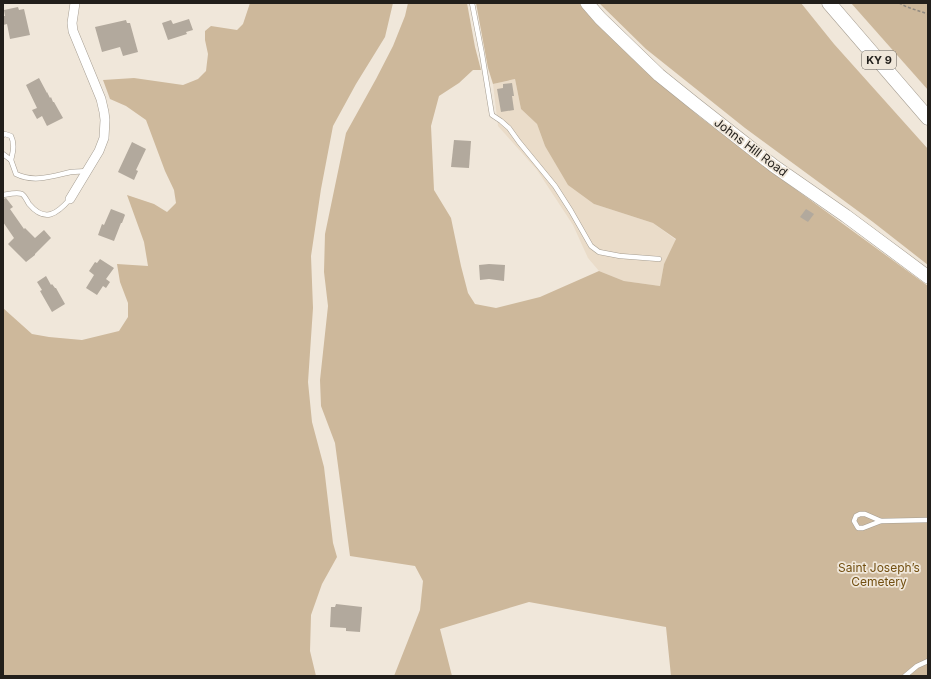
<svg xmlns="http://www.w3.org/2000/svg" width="931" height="679" viewBox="0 0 931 679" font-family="Inter,sans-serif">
	<rect width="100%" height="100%" fill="#f0e7da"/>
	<polygon fill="#eadcc9" points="515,79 521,109 537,124 545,146 594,204 653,223 676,240 664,264 660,286 624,281 599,271 588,258 573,225 537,170 498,126 493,84"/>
	<g fill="#cdb89b">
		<polygon points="250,3 393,3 385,37 356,84 333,126 321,189 311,256 313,308 308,382 312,422 324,467 333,543 337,557 322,584 311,615 310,651 316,676 3,676 3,308 32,334 49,337 82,340 119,331 128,317 128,303 120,282 117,264 148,266 144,242 127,195 154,204 167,212 176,203 174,190 165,171 146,120 126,106 110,99 103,80 134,78 183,85 198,79 206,71 208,54 205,40 205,31 211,26 237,30 243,24"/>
		<polygon points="408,3 467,3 475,47 481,70 473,70 459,83 439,96 431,126 434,190 451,218 461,266 468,293 475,304 496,308 540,297 599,271 624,281 660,286 664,264 676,239 653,223 594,204 568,185 545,146 537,124 521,109 515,79 493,84 488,68 476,3 579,3 594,21 643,69 700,117 776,175 928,286 928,676 671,676 666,627 529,602 440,629 452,676 394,676 420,610 423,581 415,566 350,556 335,443 321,406 320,380 328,306 324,272 325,234 346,133 376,79 393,46 405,16"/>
		<polygon points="599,3 801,3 834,44 928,149 928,265 873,222 745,128 646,49"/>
		<polygon points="851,3 928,3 928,90"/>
	</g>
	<g fill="#b2a99d">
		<polygon points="18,7 19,10 24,9 30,35 10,39 7,24 3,25 3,16 5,16 4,10"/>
		<polygon points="189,19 193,30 186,32 187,34 168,40 162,23 171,20 173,24"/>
		<polygon points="126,20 127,23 130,23 138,52 123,56 120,47 102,52 95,27"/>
		<polygon points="39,78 47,93 47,92 50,98 51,97 53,102 54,102 63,118 47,126 42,116 37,119 32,110 37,108 26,85"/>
		<polygon points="512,83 514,96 512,96 514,110 501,112 497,89 503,88 503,84"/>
		<polygon points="454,140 471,141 469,168 451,167"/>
		<polygon points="132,142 146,149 136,170 138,171 134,180 118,172"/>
		<polygon points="6,198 13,207 10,209 24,229 25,228 35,238 44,230 51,238 35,254 35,255 26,262 8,244 14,238 3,222 3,199"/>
		<polygon points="111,209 124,214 125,215 122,223 121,223 114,241 98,235 102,224 104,225"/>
		<polygon points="806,209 814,214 808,222 800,217"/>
		<polygon points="100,259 114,268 106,279 110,282 106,288 103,286 97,295 86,288 94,275 89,271 95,262 97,263"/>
		<polygon points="489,264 505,265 504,281 489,279 480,280 479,265"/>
		<polygon points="46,276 51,285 52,284 55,288 56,288 65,304 52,312 40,291 42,290 37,282"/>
		<polygon points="336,604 362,607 360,632 346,631 346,628 330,627 331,607 335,607"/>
	</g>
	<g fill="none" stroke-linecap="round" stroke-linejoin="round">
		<defs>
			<g id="lane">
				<polyline points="472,3 482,54 492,115 501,121 509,128 519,142 555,186 571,211 591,246 599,252 620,256 659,259"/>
				<path d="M3,135L5,134L11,136C15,144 13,152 11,160"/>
				<path d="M3,154L11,160L16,174C34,183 53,176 71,172C77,171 82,172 87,171"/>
				<path d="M3,195C9,194 17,192 22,194C25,196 27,201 29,204C45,223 57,214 70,199"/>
				<polygon points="860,514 865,514 881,521 863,528 858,528 854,521 856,516"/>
				<polyline points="881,521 928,520"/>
				<polyline points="905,676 917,666 928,661"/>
			</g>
			<polyline id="street" points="70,199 99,151 104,138 105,120 104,112 101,99 73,31 72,23 75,3"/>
			<polyline id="secondary" points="587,3 600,18 659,75 695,104 774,166 846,216 928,277"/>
			<polyline id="primary" points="829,3 928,118"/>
		</defs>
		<use href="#lane" stroke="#a69e92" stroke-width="5.5"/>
		<use href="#street" stroke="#a69e92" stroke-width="10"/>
		<use href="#secondary" stroke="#a69e92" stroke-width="14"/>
		<use href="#primary" stroke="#a69e92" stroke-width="15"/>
		<polyline stroke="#908a81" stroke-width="1.5" stroke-dasharray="3 2" stroke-linecap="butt" points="899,3 907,7 928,14"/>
		<use href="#lane" stroke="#fff" stroke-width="4.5"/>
		<use href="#street" stroke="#fff" stroke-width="9"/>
		<use href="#secondary" stroke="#fff" stroke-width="13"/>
		<use href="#primary" stroke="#fff" stroke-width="14"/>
	</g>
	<g text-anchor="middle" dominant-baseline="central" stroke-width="3.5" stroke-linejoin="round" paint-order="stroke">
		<rect fill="#f0e7da" stroke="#605b54" stroke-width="1" x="862" y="51" width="34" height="18" rx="3"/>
		<g font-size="11" font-weight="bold" fill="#221f1b">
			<text x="879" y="60">KY 9</text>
		</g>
		<g font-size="12" fill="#221f1b" stroke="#f0e7da">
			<text transform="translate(751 147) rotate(37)">Johns Hill Road</text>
		</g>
		<g font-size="12" fill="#724f11" stroke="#f0e7da">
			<text x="879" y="567">Saint Joseph’s<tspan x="879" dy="14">Cemetery</tspan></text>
		</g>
	</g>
	<rect width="931" height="679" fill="none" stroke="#221f1b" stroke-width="8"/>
</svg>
